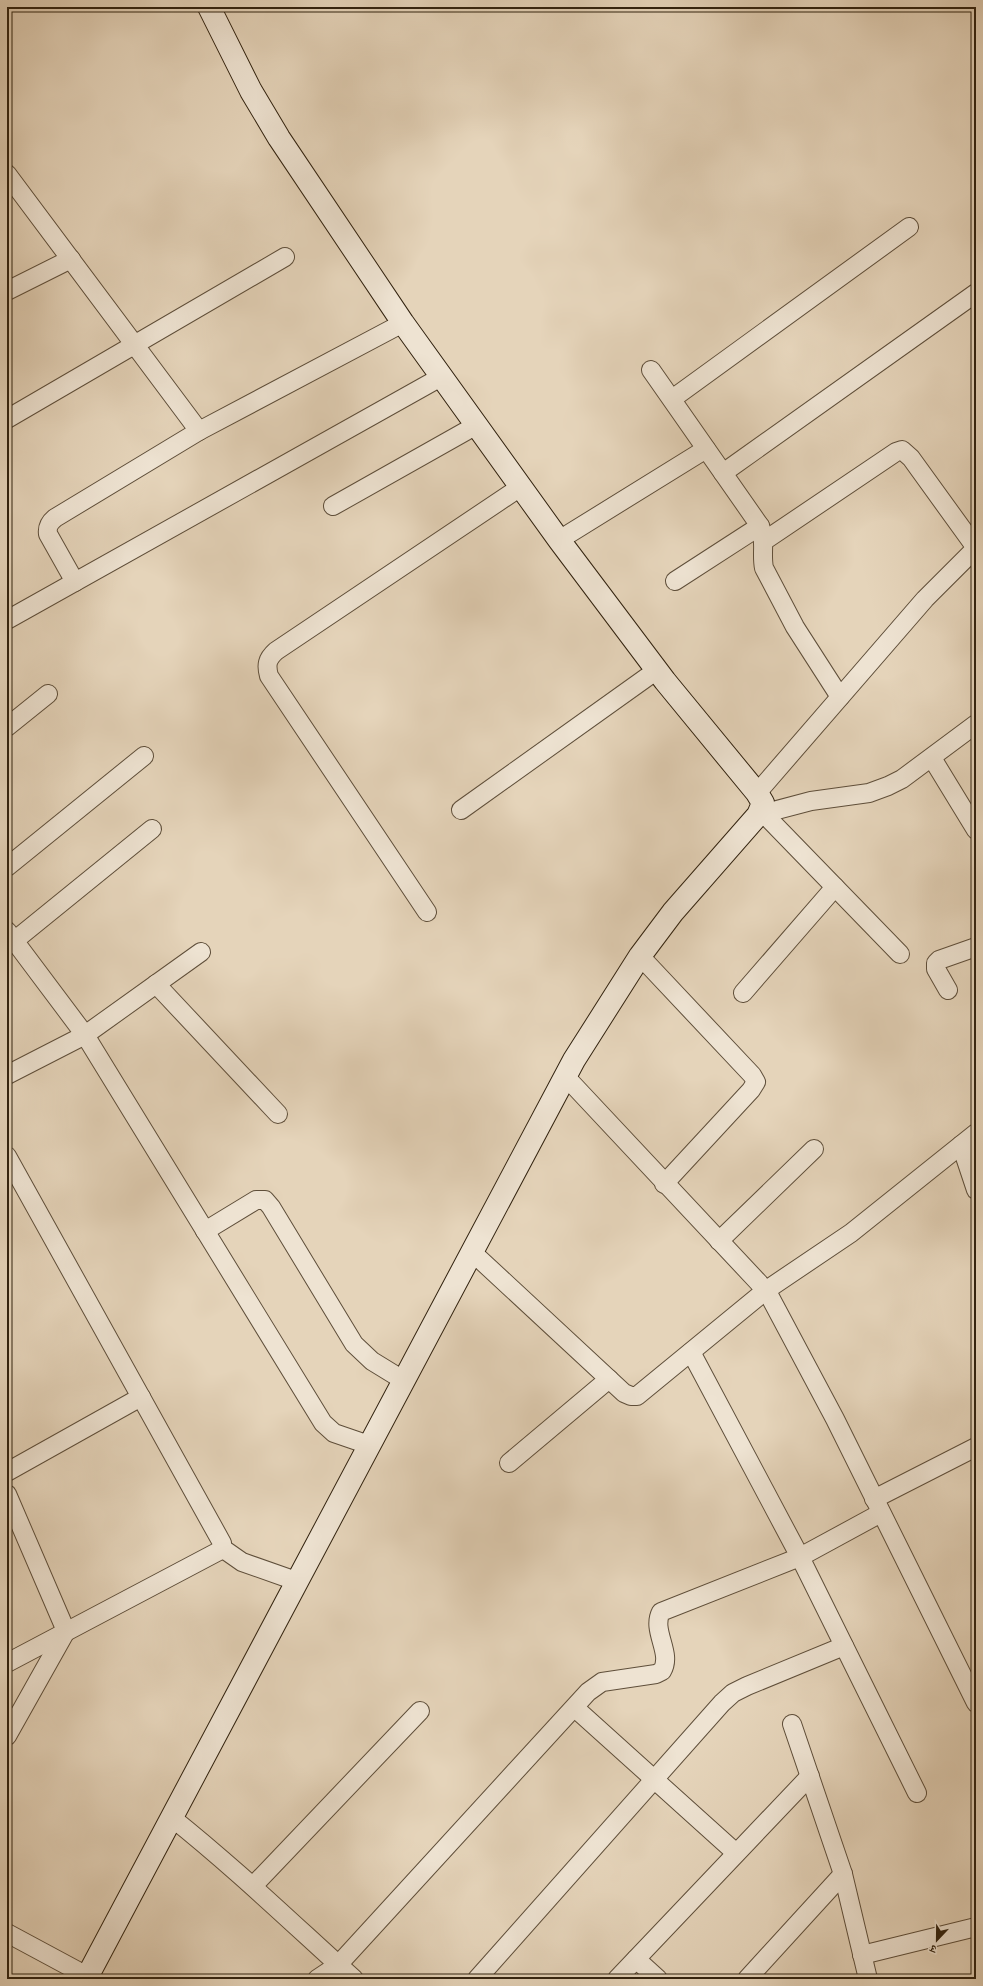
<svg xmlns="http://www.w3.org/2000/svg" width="983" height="1986" viewBox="0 0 983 1986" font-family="'Libre Caslon Text','Noto Serif Devanagari',serif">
	<rect width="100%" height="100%" fill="#e5d4ba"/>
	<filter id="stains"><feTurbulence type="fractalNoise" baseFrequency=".005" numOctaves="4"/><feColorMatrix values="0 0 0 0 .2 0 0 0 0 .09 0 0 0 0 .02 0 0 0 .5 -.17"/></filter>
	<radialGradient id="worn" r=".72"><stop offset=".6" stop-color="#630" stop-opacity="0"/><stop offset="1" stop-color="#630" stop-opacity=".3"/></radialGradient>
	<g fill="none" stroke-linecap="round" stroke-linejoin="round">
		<defs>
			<g id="street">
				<polyline points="7,174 199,431"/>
				<polyline points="7,291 71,259"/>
				<path d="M651,370L760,526C766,540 761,554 764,568L795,627L840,697"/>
				<polyline points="672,399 909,227"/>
				<polyline points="7,419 285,257"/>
				<polyline points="723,473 976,293"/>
				<polyline points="333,506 475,426"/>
				<polyline points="559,540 706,449"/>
				<polyline points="764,541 896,452 902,450 911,458 976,548"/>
				<polyline points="675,581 760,526"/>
				<path d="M75,582L48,534C47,527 49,523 55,518L199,431L403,323"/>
				<polyline points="7,620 441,377"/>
				<polyline points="7,727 48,694"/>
				<polyline points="932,758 976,830"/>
				<polyline points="757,793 925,599 976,548"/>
				<polyline points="461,810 657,670"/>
				<polyline points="764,814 900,954"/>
				<polyline points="758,815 811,801 869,793 888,786 902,779 976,724"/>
				<polyline points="7,867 144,756"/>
				<path d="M427,912L269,676C266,665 267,659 276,651L519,488"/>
				<polyline points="7,931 85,1035 323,1423 334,1433 369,1445"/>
				<polyline points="14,941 152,829"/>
				<polyline points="640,956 752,1075 756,1082 751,1090 664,1184"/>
				<polyline points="156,984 278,1114"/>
				<polyline points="948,990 936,969 936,963 939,960 976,947"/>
				<polyline points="743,993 835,887"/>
				<polyline points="7,1075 85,1035 201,952"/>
				<polyline points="565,1076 759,1283 770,1297 835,1419 976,1703"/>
				<polyline points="961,1145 976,1190"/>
				<polyline points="7,1156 222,1543 222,1548 219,1551 7,1663"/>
				<polyline points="205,1231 256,1200 265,1200 271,1207 354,1344 372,1361 403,1380"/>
				<polyline points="719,1241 814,1149"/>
				<polyline points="471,1251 624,1393 631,1396 637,1396 765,1291 851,1233 976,1133"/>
				<polyline points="691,1352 800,1557 917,1793"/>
				<polyline points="509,1463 609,1379"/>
				<polyline points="7,1472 141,1397"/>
				<polyline points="7,1494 66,1631 7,1736"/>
				<polyline points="874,1499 976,1447"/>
				<polyline points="222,1548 242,1562 296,1581"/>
				<polyline points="575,1708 736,1853"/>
				<polyline points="792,1724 843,1874 868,1979"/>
				<path d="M171,1817C235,1868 293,1924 354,1979"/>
				<polyline points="253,1886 420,1711"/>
				<polyline points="7,1933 87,1976"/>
				<polyline points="862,1955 976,1927"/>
				<polyline points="636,1959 658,1979"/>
				<path d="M317,1979L338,1965L588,1692L602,1682L656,1674L662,1671C673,1653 651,1631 661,1612L800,1557L881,1513"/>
				<polyline points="477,1979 722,1703 733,1693 747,1686 844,1646"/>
				<polyline points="617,1979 810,1776"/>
				<polyline points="747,1979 843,1874"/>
			</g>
			<polyline id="secondary" points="86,1979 574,1060 640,956 673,912 758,815 763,803 757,793 665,681 559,540 403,323 279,138 251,91 209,7"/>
		</defs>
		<use href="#street" stroke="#5e4e3a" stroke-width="20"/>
		<use href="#secondary" stroke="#31220f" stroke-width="24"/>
		<use href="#street" stroke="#eee3d2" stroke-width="18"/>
		<use href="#secondary" stroke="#eee3d2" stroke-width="22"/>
	</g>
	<rect width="983" height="1986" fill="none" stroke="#e5d4ba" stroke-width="24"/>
	<rect x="8" y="8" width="967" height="1970" fill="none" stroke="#31220f" stroke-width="2"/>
	<rect x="12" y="12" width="959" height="1962" fill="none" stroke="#31220f"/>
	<g transform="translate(937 1940) rotate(202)" stroke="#eee3d2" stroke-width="3" paint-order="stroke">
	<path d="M0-3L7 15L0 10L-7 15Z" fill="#31220f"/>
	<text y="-6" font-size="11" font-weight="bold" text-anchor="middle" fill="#31220f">उ</text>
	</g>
	<rect width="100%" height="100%" filter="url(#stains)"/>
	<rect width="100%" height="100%" fill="url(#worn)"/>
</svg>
